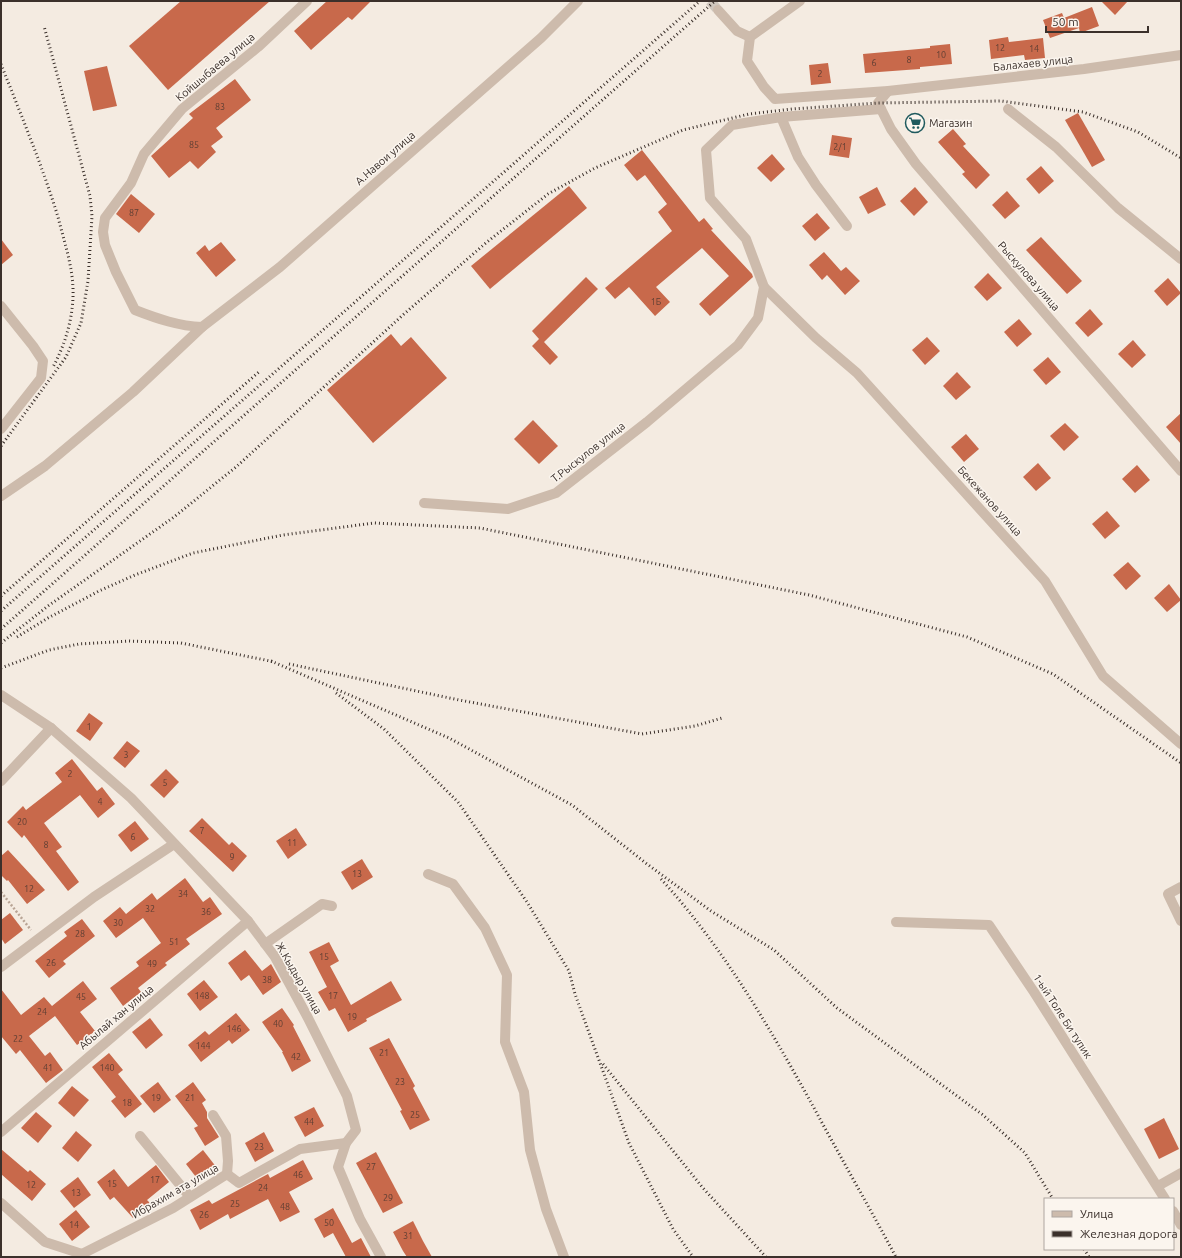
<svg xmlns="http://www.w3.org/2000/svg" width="1182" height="1258" viewBox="0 0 1182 1258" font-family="Ubuntu,sans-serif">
	<rect width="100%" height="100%" fill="#f4ebe1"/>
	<g fill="#c8694b">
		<polygon points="181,1 270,1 168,90 129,46"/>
		<polygon points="327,1 371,1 352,20 348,17 311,50 294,31"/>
		<polygon points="1101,1 1128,1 1115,15"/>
		<polygon points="1092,7 1099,26 1080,33 1079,28 1050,38 1043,20 1062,13 1064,18"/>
		<polygon points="1008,37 1009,42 1043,38 1045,58 1025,60 1024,55 991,59 989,40"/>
		<polygon points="950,44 952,64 920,67 920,69 865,73 863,54 930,48 930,46"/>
		<polygon points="828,63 831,83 811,85 809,65"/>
		<polygon points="107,66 117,106 93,111 84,71"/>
		<polygon points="235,79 251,100 216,128 223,137 211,146 216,152 198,169 190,161 169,178 151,156 193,118 189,114"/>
		<polygon points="1078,113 1105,160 1092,167 1065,120"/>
		<polygon points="953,129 966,144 963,146 990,175 976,189 962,174 965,172 938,142"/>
		<polygon points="832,135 852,138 849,158 829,155"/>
		<polygon points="642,150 699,222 704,218 713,229 711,230 752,274 753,277 710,316 699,304 729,276 702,248 656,287 670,302 655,316 629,287 615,299 605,288 672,231 658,212 667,204 645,175 637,181 624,165"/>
		<polygon points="772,154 785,169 771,182 757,168"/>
		<polygon points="1041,166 1054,181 1039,194 1026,179"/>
		<polygon points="569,186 587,208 490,289 471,266"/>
		<polygon points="877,187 886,205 868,214 859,197"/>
		<polygon points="915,187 928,202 914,216 900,201"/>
		<polygon points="1007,191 1020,206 1005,219 992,205"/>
		<polygon points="131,194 155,214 139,233 116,214"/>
		<polygon points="817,213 830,228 815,241 802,226"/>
		<polygon points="1041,237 1082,281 1067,294 1026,250"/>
		<polygon points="1,239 13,255 1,265"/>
		<polygon points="221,242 236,260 216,277 196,253 205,245 209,251"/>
		<polygon points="824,252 841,271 846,267 860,281 845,295 827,275 822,280 809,265"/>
		<polygon points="988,273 1002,288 987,301 974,287"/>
		<polygon points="586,277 598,289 544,342 558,357 550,365 532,346 539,339 532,331"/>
		<polygon points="1168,278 1181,293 1167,306 1154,291"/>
		<polygon points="1090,309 1103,324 1088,337 1075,323"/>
		<polygon points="1019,319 1032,334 1017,347 1004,332"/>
		<polygon points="391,334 401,346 411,337 447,378 373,443 327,390"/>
		<polygon points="927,337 940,351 925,365 912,350"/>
		<polygon points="1133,340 1146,355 1132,368 1118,354"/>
		<polygon points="1048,357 1061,372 1046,385 1033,370"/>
		<polygon points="957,372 971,387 956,400 943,386"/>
		<polygon points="1181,413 1181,444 1166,427"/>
		<polygon points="533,420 558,446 539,464 514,439"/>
		<polygon points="1065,423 1079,437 1064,451 1050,436"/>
		<polygon points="966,434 979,449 964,462 951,447"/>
		<polygon points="1038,463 1051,478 1036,491 1023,477"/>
		<polygon points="1137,465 1150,480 1135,493 1122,479"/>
		<polygon points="1107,511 1120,526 1105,539 1092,524"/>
		<polygon points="1128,562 1141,576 1126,590 1113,575"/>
		<polygon points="1169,584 1181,600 1167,612 1154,598"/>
		<polygon points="89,713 103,723 90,741 76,731"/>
		<polygon points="127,741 140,751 125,768 113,758"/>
		<polygon points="72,759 97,791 102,787 115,804 98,818 80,795 44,823 62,847 56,851 79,882 68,891 24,835 22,838 7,822 23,806 26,810 62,782 55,773"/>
		<polygon points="166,769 179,782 164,798 150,785"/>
		<polygon points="202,818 229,845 232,842 247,856 233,872 189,831"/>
		<polygon points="135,821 149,839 131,852 118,835"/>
		<polygon points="296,828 307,845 288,859 276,841"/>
		<polygon points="8,850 45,890 27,904 8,880 7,881 1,875 1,856"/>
		<polygon points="362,859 373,877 352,890 341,872"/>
		<polygon points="185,878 203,902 210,897 222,914 186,939 190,944 165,963 167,965 138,988 141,992 123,1006 110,988 139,966 136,962 161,943 143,918 116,938 103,921 120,907 126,914 152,893 157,900"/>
		<polygon points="10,913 23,930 5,944 1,938 1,920"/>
		<polygon points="82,919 95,936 63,961 66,964 49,978 35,961 67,936 64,932"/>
		<polygon points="329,942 339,961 330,966 351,1005 391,981 402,1000 366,1019 367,1021 348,1032 335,1008 329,1011 318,992 327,987 309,952"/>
		<polygon points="245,950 262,971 271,964 281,982 263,995 249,975 241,981 228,963"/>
		<polygon points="204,980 218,997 200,1011 187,994"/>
		<polygon points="83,981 97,999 80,1012 95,1031 77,1045 55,1016 29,1036 45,1056 50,1052 63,1070 46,1083 20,1050 16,1054 1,1036 1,989 21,1015 44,997 52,1006"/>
		<polygon points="282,1008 294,1025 293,1026 311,1061 292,1072 282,1052 283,1052 262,1022"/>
		<polygon points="236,1013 250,1030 232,1044 229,1040 201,1062 188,1045 205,1031 209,1035"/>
		<polygon points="150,1018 163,1035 146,1049 132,1032"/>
		<polygon points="389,1038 415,1086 413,1088 430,1120 410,1130 400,1111 402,1110 369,1048"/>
		<polygon points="109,1053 123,1070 118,1074 142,1104 125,1118 111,1101 116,1097 92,1067"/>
		<polygon points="158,1082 171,1100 154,1113 140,1096"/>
		<polygon points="193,1082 206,1100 202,1103 207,1112 207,1118 219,1137 205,1146 194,1128 198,1126 175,1096"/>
		<polygon points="72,1086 89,1100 74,1117 58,1103"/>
		<polygon points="314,1107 324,1126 305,1137 294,1117"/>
		<polygon points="36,1112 52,1126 38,1143 21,1128"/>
		<polygon points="1164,1118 1179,1149 1159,1159 1144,1129"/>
		<polygon points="76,1131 92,1145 78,1162 62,1148"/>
		<polygon points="264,1132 274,1151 255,1162 245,1143"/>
		<polygon points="1,1149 28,1172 30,1170 46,1184 32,1201 1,1174"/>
		<polygon points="203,1150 217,1168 199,1181 186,1164"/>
		<polygon points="376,1152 403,1203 383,1213 356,1163"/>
		<polygon points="303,1160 313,1179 289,1192 300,1212 280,1222 268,1199 230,1219 228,1214 200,1230 190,1210 209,1200 212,1204 268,1174 270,1178"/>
		<polygon points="156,1165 169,1182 147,1200 150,1203 133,1218 114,1197 110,1200 97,1182 114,1169 128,1187"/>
		<polygon points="78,1177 91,1195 74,1208 60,1191"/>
		<polygon points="333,1208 352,1243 361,1238 371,1257 346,1257 333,1233 324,1238 314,1219"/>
		<polygon points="76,1210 90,1227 72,1241 59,1224"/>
		<polygon points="413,1221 423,1241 432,1257 407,1257 403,1251 393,1232"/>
	</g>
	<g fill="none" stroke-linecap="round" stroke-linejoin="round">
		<polyline stroke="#cfc6bd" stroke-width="10" stroke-dasharray="10 5" stroke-linecap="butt" points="710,1 718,10"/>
		<polyline stroke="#b9a596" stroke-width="2.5" stroke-dasharray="2 2" stroke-linecap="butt" points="1,892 31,930"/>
		<g stroke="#cdbbac" stroke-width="10">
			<polyline points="800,1 750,37 747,61 764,87 775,99 888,91 1084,69 1181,55"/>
			<polyline points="718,10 737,31 750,37"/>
			<polyline points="888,91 878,103 891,129 916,164 1181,471"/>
			<polyline points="1008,109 1056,147 1118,208 1181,259"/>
			<polyline points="781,117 798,157 816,185 847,226"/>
			<polyline points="764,287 816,338 857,373 1045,581 1103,676 1181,744"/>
			<polyline points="1,306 33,346 43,361 41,378 1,429"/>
			<path d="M202,327C179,326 158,319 135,310L116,272L105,245L103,232L105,218L131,183L144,154L182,109L258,47L307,1"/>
			<polyline points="1,496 45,466 133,392 202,327 280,267 541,38 578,1"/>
			<polyline points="424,503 508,509 556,493 647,422 738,345 758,318 764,287 746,239 710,198 706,150 732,125 781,117 881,109"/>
			<polyline points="1,695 51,728 131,798 248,921 275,957 308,1018 347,1096 356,1130 346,1143 338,1167 360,1219 381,1257"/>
			<polyline points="1,781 51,728"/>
			<polyline points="428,874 453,884 485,928 507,975 505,1042 524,1092 530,1150 546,1209 564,1257"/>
			<polyline points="1181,887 1168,894 1181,921"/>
			<polyline points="896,922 989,925 1034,992 1165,1199"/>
			<polyline points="265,944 322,904 332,906"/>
			<polyline points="1,967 94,897 174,844"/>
			<polyline points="213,1115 226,1136 228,1161 227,1174"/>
			<polyline points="1,1132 248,921"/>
			<polyline points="140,1136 190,1197"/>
			<polyline points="1158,1186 1181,1173"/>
			<polyline points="1,1203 45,1242 82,1254 84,1257"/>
			<polyline points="1173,1211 1181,1225"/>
			<polyline points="82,1254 173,1208 227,1174 239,1183 300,1149 346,1143"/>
		</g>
		<g stroke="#3b302b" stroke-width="3" stroke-dasharray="1 3" stroke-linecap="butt">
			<path d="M1,64C21,115 42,165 58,217C64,241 72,264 73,288C74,315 66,343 53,367"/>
			<polyline points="1,446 66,357 81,323 88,281 92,216 90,196 44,26"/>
			<polyline points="1,596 260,371"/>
			<polyline points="1,611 700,1"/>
			<polyline points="1,629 715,1"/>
			<polyline points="17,637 48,618 99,591 135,575 193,553 283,535 374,523 480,528 809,595 967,637 1053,674 1181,763"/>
			<polyline points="1,643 48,606 174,517 236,467 404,314 487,242 548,194 595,168 683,130 749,114 792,109 878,103 1001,101 1083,112 1138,132 1181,158"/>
			<polyline points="271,661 449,738 572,805 647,864 711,911 774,950 837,1008 983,1115 1025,1153 1053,1199"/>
			<polyline points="289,664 459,700 642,734 695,726 722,718"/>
			<polyline points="1,668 49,650 79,644 129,641 181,643 275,662"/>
			<polyline points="336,693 384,729 458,802 527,902 569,971 575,994 629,1143 673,1229 693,1257"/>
			<path d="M661,879C723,947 770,1028 814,1108C841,1158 869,1207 896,1257"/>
			<polyline points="603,1064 703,1188 766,1257"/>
			<polyline points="1084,1249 1089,1257"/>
		</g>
	</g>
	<defs>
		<symbol id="supermarket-ring" viewBox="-11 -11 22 22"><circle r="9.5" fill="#fbf5ee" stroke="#1f5a5e" stroke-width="1.5"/><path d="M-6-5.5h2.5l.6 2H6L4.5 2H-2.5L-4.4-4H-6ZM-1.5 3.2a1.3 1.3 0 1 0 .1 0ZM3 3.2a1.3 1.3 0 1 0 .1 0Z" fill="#1f5a5e"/></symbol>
	</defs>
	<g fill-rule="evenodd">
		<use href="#supermarket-ring" x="904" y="112" width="22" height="22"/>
	</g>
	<g text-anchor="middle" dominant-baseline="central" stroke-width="3" stroke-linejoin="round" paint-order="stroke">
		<g font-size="9" fill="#5e3e33">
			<text x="1000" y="48">12</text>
			<text x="1034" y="49">14</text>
			<text x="941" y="55">10</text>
			<text x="909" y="60">8</text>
			<text x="874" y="63">6</text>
			<text x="820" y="74">2</text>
			<text x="220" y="107">83</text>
			<text x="194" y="145">85</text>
			<text x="840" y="147">2/1</text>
			<text x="134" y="213">87</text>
			<text x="656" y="302">1Б</text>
			<text x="89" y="727">1</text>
			<text x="126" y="755">3</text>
			<text x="70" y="774">2</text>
			<text x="165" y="783">5</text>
			<text x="100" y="802">4</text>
			<text x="22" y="822">20</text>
			<text x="202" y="831">7</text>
			<text x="133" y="837">6</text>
			<text x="292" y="843">11</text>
			<text x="46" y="845">8</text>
			<text x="232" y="857">9</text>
			<text x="357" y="874">13</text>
			<text x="29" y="889">12</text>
			<text x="183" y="894">34</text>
			<text x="150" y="909">32</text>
			<text x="206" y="912">36</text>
			<text x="118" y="923">30</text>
			<text x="80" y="934">28</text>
			<text x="174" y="942">51</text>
			<text x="324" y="957">15</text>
			<text x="51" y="963">26</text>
			<text x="152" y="964">49</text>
			<text x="267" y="980">38</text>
			<text x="202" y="996">148</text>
			<text x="333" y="996">17</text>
			<text x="81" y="997">45</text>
			<text x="42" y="1012">24</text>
			<text x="352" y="1017">19</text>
			<text x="278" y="1024">40</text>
			<text x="234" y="1029">146</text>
			<text x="18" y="1039">22</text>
			<text x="203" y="1046">144</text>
			<text x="384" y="1053">21</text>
			<text x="296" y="1057">42</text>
			<text x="48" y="1068">41</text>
			<text x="107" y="1068">140</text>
			<text x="400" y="1082">23</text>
			<text x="156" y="1098">19</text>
			<text x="190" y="1098">21</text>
			<text x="127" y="1103">18</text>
			<text x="415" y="1115">25</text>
			<text x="309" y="1122">44</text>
			<text x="259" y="1147">23</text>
			<text x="371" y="1167">27</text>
			<text x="298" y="1175">46</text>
			<text x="155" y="1180">17</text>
			<text x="112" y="1184">15</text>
			<text x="31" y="1185">12</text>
			<text x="263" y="1188">24</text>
			<text x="76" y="1193">13</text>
			<text x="388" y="1198">29</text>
			<text x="235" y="1204">25</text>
			<text x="285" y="1207">48</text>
			<text x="204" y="1215">26</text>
			<text x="329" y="1223">50</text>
			<text x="74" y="1225">14</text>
			<text x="408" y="1236">31</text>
		</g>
		<g font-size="11" fill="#3b302b" stroke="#fbf5ee">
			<text transform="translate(1033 63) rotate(-6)">Балахаев улица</text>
			<text transform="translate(215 67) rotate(-40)">Койшыбаева улица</text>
			<text transform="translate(385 158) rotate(-41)">А.Навои улица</text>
			<text transform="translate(1029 276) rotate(49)">Рыскулова улица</text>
			<text transform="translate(588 452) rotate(-38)">Т.Рыскулов улица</text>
			<text transform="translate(990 501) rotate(48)">Бекежанов улица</text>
			<text transform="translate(299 978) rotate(60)">Ж.Кыдыр улица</text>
			<text transform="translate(1063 1016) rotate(57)">1-ый Толе Би тупик</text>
			<text transform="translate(116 1017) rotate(-40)">Абылай хан улица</text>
			<text transform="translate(175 1191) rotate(-30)">Ибрахим ата улица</text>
		</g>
		<g font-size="11" fill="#3b302b" stroke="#fbf5ee" text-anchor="start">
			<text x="929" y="123">Магазин</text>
		</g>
	</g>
	<rect width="1182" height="1258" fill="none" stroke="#3b302b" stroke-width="4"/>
	<rect x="1044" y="1198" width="130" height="52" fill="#fbf5ee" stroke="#aea6a0"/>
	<rect x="1052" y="1211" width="20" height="6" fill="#cdbbac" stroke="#aea6a0"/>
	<text x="1080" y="1218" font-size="12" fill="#3b302b">Улица</text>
	<rect x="1052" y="1231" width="20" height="6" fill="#3b302b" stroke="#aea6a0"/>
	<text x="1080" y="1238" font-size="12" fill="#3b302b">Железная дорога</text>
	<path d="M1046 26v6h102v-6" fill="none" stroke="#3b302b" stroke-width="2"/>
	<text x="1052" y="26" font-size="12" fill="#3b302b" stroke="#fbf5ee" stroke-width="3" paint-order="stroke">50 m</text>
</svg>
